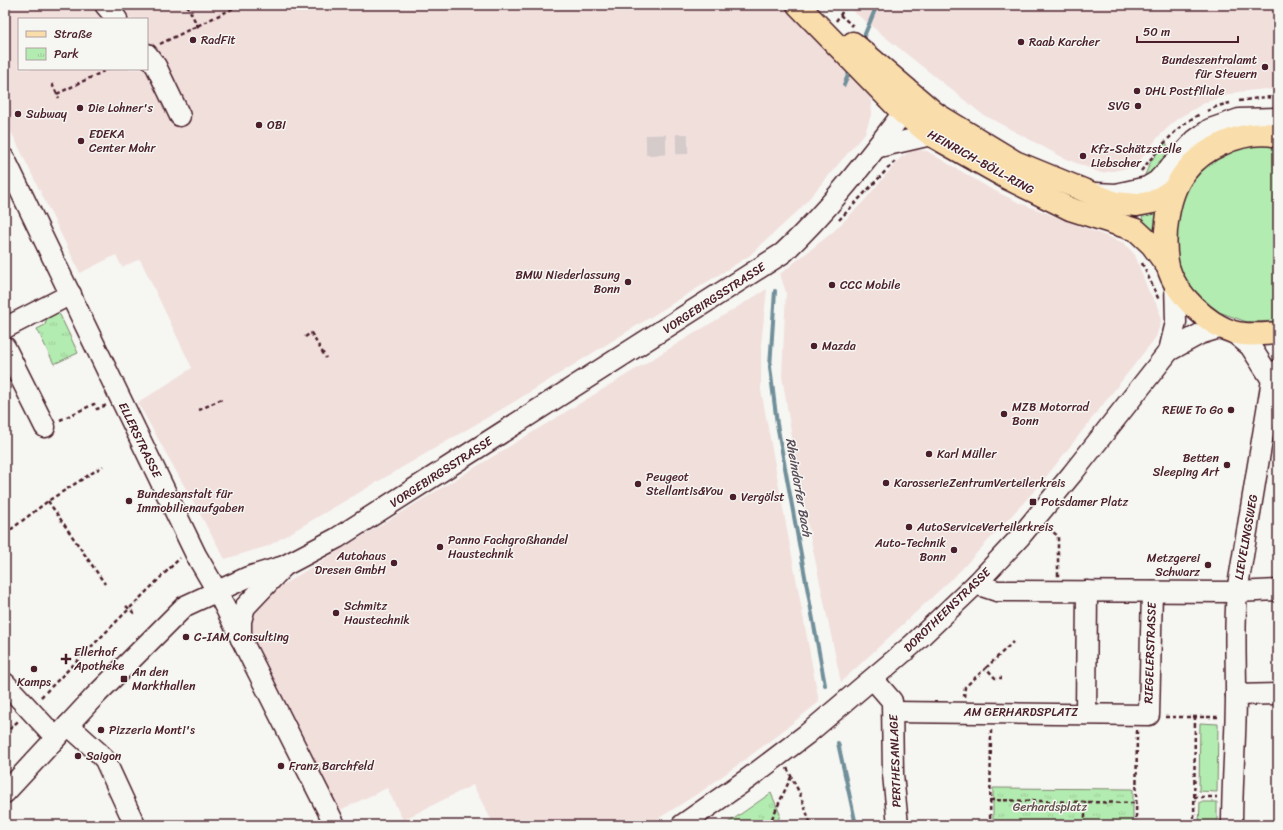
<svg xmlns="http://www.w3.org/2000/svg" width="1283" height="830" viewBox="0 0 1283 830" font-family="Sriracha,sans-serif">
	<defs>
		<pattern id="park-tufts" width="24" height="20" patternUnits="userSpaceOnUse"><rect width="24" height="20" fill="#b3ecb0"/><path d="M3 7l-1-3M5 7V3M7 7l1-3M15 17l-1-3M17 17v-4M19 17l1-3" fill="none" stroke="#9bca98"/></pattern>
	</defs>
	<rect width="100%" height="100%" fill="#f6f6f2"/>
	<filter id="ink" filterUnits="userSpaceOnUse"><feTurbulence type="fractalNoise" baseFrequency=".025" numOctaves="2"/><feDisplacementMap in="SourceGraphic" scale="8" xChannelSelector="R" yChannelSelector="G"/><feConvolveMatrix kernelMatrix="1 2 1 2 8 2 1 2 1" color-interpolation-filters="sRGB"/></filter>
	<g filter="url(#ink)">
		<g fill="#f1dfdc" fill-rule="evenodd">
			<path d="M16,5H782L870,94L872,112L865,133L800,209L749,256L517,400L268,546L225,559L138,403L192,368L140,259L122,267L116,255L80,273L5,119V10ZM19,19H147V69H19Z"/>
			<polygon points="845,5 1278,5 1278,91 1266,89 1237,92 1206,102 1177,119 1158,137 1135,167 1101,173 1064,158 982,114"/>
			<polygon points="914,149 927,151 991,189 1020,203 1124,243 1135,255 1148,290 1159,308 1161,321 1156,337 1039,486 959,572 841,682 801,493 782,376 786,292 780,274 833,232 865,200 900,158"/>
			<polygon points="767,289 761,345 761,390 819,702 766,744 702,791 648,825 494,825 473,785 403,820 387,788 340,810 235,614"/>
		</g>
		<g fill="#b3ecb0" stroke="#7e866e">
			<polygon points="1166,142 1171,155 1159,171 1144,177 1151,161"/>
			<polygon points="1278,144 1278,321 1247,322 1219,312 1195,294 1179,269 1171,240 1186,183 1206,160 1232,146"/>
			<polygon points="1157,205 1161,236 1141,226 1144,209"/>
			<polygon points="1200,723 1218,724 1217,792 1199,791"/>
			<polygon points="1200,802 1217,802 1217,825 1199,825"/>
		</g>
		<g fill="url(#park-tufts)" stroke="#7e866e">
			<polygon points="57,312 60,315 78,353 54,364 37,329 45,325 48,314"/>
			<polygon points="993,788 1133,789 1133,825 993,825"/>
			<polygon points="771,793 780,814 777,825 725,825"/>
		</g>
		<g fill="none" stroke-linecap="round" stroke-linejoin="round">
			<g stroke="#708f9a" stroke-width="4">
				<polyline points="862,41 877,5"/>
				<polyline points="844,85 851,68"/>
				<polyline points="775,291 770,367 777,424 825,685"/>
				<polyline points="838,743 856,825"/>
			</g>
			<polyline stroke="#d4cbca" stroke-width="20" stroke-dasharray="20 10" stroke-linecap="butt" points="646,145 688,144"/>
			<defs>
				<g id="minor">
					<polyline points="105,5 117,19"/>
					<polyline points="147,54 156,66 180,116"/>
					<polyline points="879,147 931,135"/>
					<polyline points="5,159 196,555 217,591 335,825"/>
					<polyline points="1096,193 1116,194 1147,187 1157,181 1195,140 1210,129 1239,119 1278,118"/>
					<polyline points="5,328 71,294"/>
					<polyline points="1233,332 1250,346 1272,380"/>
					<polyline points="5,347 45,427"/>
					<polyline points="1169,351 1176,322 1175,282"/>
					<polyline points="976,584 997,591 1237,592 1278,590"/>
					<polyline points="241,639 241,621 245,607 283,567"/>
					<polyline points="873,679 892,701 893,774 898,825"/>
					<polyline points="5,683 56,738"/>
					<polyline points="1236,695 1278,694"/>
					<polyline points="893,712 1149,715 1152,592"/>
					<polyline points="1086,713 1087,591"/>
					<polyline points="68,725 99,753 105,760 135,825"/>
					<path d="M5,793L94,697L185,606L248,577L284,566L337,538L783,253C833,206 871,154 913,100"/>
					<polyline points="682,825 749,778 807,734 912,645 976,584 1020,537 1072,474 1169,351 1200,334 1223,327"/>
					<path d="M1232,825C1232,781 1236,737 1236,693C1236,659 1234,626 1237,592L1272,380L1278,370"/>
				</g>
				<g id="major">
					<polyline points="798,5 903,113 931,135 1009,179 1070,209 1136,230 1152,245 1168,267"/>
					<polyline points="853,43 936,114 1015,162 1115,203 1137,205 1153,202 1174,189"/>
					<path d="M1278,136C1259,132 1239,136 1222,144C1208,150 1195,159 1186,171C1167,193 1162,239 1168,267C1175,293 1207,324 1233,332C1246,336 1264,334 1278,333"/>
				</g>
			</defs>
			<use href="#minor" stroke="#4a1f2b" stroke-width="23"/>
			<use href="#major" stroke="#4a1f2b" stroke-width="25"/>
			<g stroke="#4a1f2b" stroke-width="2.5" stroke-dasharray="4 3" stroke-linecap="butt">
				<polyline points="187,5 199,29"/>
				<polyline points="840,15 853,26"/>
				<polyline points="836,21 847,5"/>
				<polyline points="160,44 240,5"/>
				<polyline points="52,84 59,98"/>
				<polyline points="57,94 108,69"/>
				<polyline points="1239,101 1265,97 1278,98"/>
				<polyline points="1207,111 1218,106 1230,103"/>
				<polyline points="5,131 10,128"/>
				<path d="M1141,171C1159,149 1175,127 1200,114"/>
				<polyline points="839,220 896,160"/>
				<polyline points="1142,263 1159,300"/>
				<polyline points="305,337 311,333 326,358"/>
				<polyline points="199,410 222,399"/>
				<polyline points="60,420 94,404 97,409 107,405"/>
				<polyline points="48,501 105,584"/>
				<polyline points="1048,528 1058,536 1058,577"/>
				<polyline points="5,534 48,501 103,466"/>
				<polyline points="126,606 136,615"/>
				<polyline points="986,668 1013,642"/>
				<polyline points="41,697 180,558"/>
				<polyline points="964,697 965,687 986,668 995,678 1002,678"/>
				<polyline points="1165,717 1220,717"/>
				<polyline points="5,734 19,720"/>
				<polyline points="787,768 800,794 811,825"/>
				<polyline points="1194,797 1217,797"/>
				<polyline points="990,800 1136,803"/>
				<polyline points="769,825 791,777"/>
				<polyline points="990,825 991,730"/>
				<polyline points="1085,825 1085,802"/>
				<polyline points="1136,825 1137,730"/>
				<polyline points="1194,825 1195,717"/>
			</g>
			<use href="#minor" stroke="#f6f6f2" stroke-width="20"/>
			<use href="#major" stroke="#f9deab" stroke-width="22"/>
		</g>
	</g>
	<g fill="#4a1f2b" stroke="#f6f6f2" stroke-width="1.5">
		<circle cx="193" cy="40" r="4"/>
		<circle cx="1021" cy="42" r="4"/>
		<circle cx="1265" cy="67" r="4"/>
		<circle cx="1137" cy="91" r="4"/>
		<circle cx="1138" cy="106" r="4"/>
		<circle cx="80" cy="108" r="4"/>
		<circle cx="18" cy="114" r="4"/>
		<circle cx="259" cy="125" r="4"/>
		<circle cx="81" cy="141" r="4"/>
		<circle cx="1083" cy="156" r="4"/>
		<circle cx="628" cy="282" r="4"/>
		<circle cx="832" cy="285" r="4"/>
		<circle cx="814" cy="346" r="4"/>
		<circle cx="1231" cy="410" r="4"/>
		<circle cx="1004" cy="414" r="4"/>
		<circle cx="929" cy="454" r="4"/>
		<circle cx="1227" cy="465" r="4"/>
		<circle cx="886" cy="483" r="4"/>
		<circle cx="638" cy="484" r="4"/>
		<circle cx="733" cy="497" r="4"/>
		<circle cx="129" cy="501" r="4"/>
		<rect x="1029" y="498" width="8" height="8" rx="2"/>
		<circle cx="909" cy="527" r="4"/>
		<circle cx="440" cy="547" r="4"/>
		<circle cx="954" cy="550" r="4"/>
		<circle cx="394" cy="563" r="4"/>
		<circle cx="1208" cy="565" r="4"/>
		<circle cx="336" cy="613" r="4"/>
		<circle cx="186" cy="637" r="4"/>
		<path d="M64 653h4v4h4v4h-4v4h-4v-4h-4v-4h4z"/>
		<circle cx="34" cy="669" r="4"/>
		<rect x="120" y="675" width="8" height="8" rx="2"/>
		<circle cx="101" cy="730" r="4"/>
		<circle cx="78" cy="756" r="4"/>
		<circle cx="281" cy="766" r="4"/>
	</g>
	<g text-anchor="middle" dominant-baseline="central" stroke-width="3" stroke-linejoin="round" paint-order="stroke">
		<g font-size="12" fill="#4a1f2b" stroke="#f6f6f2" text-anchor="start">
			<text x="201" y="40">RadFit</text>
			<text x="1029" y="42">Raab Karcher</text>
			<text x="1257" y="60" text-anchor="end">Bundeszentralamt<tspan x="1257" dy="14">für Steuern</tspan></text>
			<text x="1145" y="91">DHL Postfiliale</text>
			<text x="1130" y="106" text-anchor="end">SVG</text>
			<text x="88" y="108">Die Lohner's</text>
			<text x="26" y="114">Subway</text>
			<text x="267" y="125">OBI</text>
			<text x="89" y="134">EDEKA<tspan x="89" dy="14">Center Mohr</tspan></text>
			<text x="1091" y="149">Kfz-Schätzstelle<tspan x="1091" dy="14">Liebscher</tspan></text>
			<text x="620" y="275" text-anchor="end">BMW Niederlassung<tspan x="620" dy="14">Bonn</tspan></text>
			<text x="840" y="285">CCC Mobile</text>
			<text x="822" y="346">Mazda</text>
			<text x="1012" y="407">MZB Motorrad<tspan x="1012" dy="14">Bonn</tspan></text>
			<text x="1223" y="410" text-anchor="end">REWE To Go</text>
			<text x="937" y="454">Karl Müller</text>
			<text x="1219" y="458" text-anchor="end">Betten<tspan x="1219" dy="14">Sleeping Art</tspan></text>
			<text x="646" y="477">Peugeot<tspan x="646" dy="14">Stellantis&amp;You</tspan></text>
			<text x="894" y="483">KarosserieZentrumVerteilerkreis</text>
			<text x="137" y="494">Bundesanstalt für<tspan x="137" dy="14">Immobilienaufgaben</tspan></text>
			<text x="741" y="497">Vergölst</text>
			<text x="1041" y="502">Potsdamer Platz</text>
			<text x="917" y="527">AutoServiceVerteilerkreis</text>
			<text x="448" y="540">Panno Fachgroßhandel<tspan x="448" dy="14">Haustechnik</tspan></text>
			<text x="946" y="543" text-anchor="end">Auto-Technik<tspan x="946" dy="14">Bonn</tspan></text>
			<text x="386" y="556" text-anchor="end">Autohaus<tspan x="386" dy="14">Dresen GmbH</tspan></text>
			<text x="1200" y="558" text-anchor="end">Metzgerei<tspan x="1200" dy="14">Schwarz</tspan></text>
			<text x="344" y="606">Schmitz<tspan x="344" dy="14">Haustechnik</tspan></text>
			<text x="194" y="637">C-IAM Consulting</text>
			<text x="74" y="652">Ellerhof<tspan x="74" dy="14">Apotheke</tspan></text>
			<text x="132" y="672">An den<tspan x="132" dy="14">Markthallen</tspan></text>
			<text x="34" y="682" text-anchor="middle">Kamps</text>
			<text x="109" y="730">Pizzeria Monti's</text>
			<text x="86" y="756">Saigon</text>
			<text x="289" y="766">Franz Barchfeld</text>
		</g>
		<g font-size="12" fill="#4a1f2b" stroke="#f6f6f2">
			<text transform="translate(981 162) rotate(29)">HEINRICH-BÖLL-RING</text>
			<text transform="translate(714 298) rotate(-33)">VORGEBIRGSSTRASSE</text>
			<text transform="translate(140 440) rotate(64)">ELLERSTRASSE</text>
			<text transform="translate(441 472) rotate(-33)">VORGEBIRGSSTRASSE</text>
			<text transform="translate(1246 537) rotate(-80)">LIEVELINGSWEG</text>
			<text transform="translate(947 610) rotate(-44)">DOROTHEENSTRASSE</text>
			<text transform="translate(1150 653) rotate(-88)">RIEGELERSTRASSE</text>
			<text x="1021" y="712">AM GERHARDSPLATZ</text>
			<text transform="translate(895 761) rotate(-92)">PERTHESANLAGE</text>
		</g>
		<g font-size="12" fill="#64524c" stroke="#f6f6f2">
			<text x="1050" y="807">Gerhardsplatz</text>
		</g>
		<g font-size="13" font-style="italic" fill="#5a4e59" stroke="#f6f6f2">
			<text transform="translate(799 487) rotate(80)">Rheindorfer Bach</text>
		</g>
	</g>
	<rect width="1283" height="830" fill="none" stroke="#f6f6f2" stroke-width="20"/>
	<rect x="10" y="10" width="1263" height="810" fill="none" stroke="#4a1f2b" stroke-width="1.5" filter="url(#ink)"/>
	<rect x="18" y="18" width="130" height="52" fill="#f6f6f2" stroke="#b1a0a2"/>
	<rect x="26" y="31" width="20" height="6" fill="#f9deab" stroke="#b1a0a2"/>
	<text x="54" y="38" font-size="12" fill="#4a1f2b">Straße</text>
	<rect x="26" y="48" width="20" height="12" fill="url(#park-tufts)" stroke="#b1a0a2"/>
	<text x="54" y="58" font-size="12" fill="#4a1f2b">Park</text>
	<path d="M1137 36v6h101v-6" fill="none" stroke="#4a1f2b" stroke-width="2"/>
	<text x="1143" y="36" font-size="12" fill="#4a1f2b" stroke="#f6f6f2" stroke-width="3" paint-order="stroke">50 m</text>
</svg>
